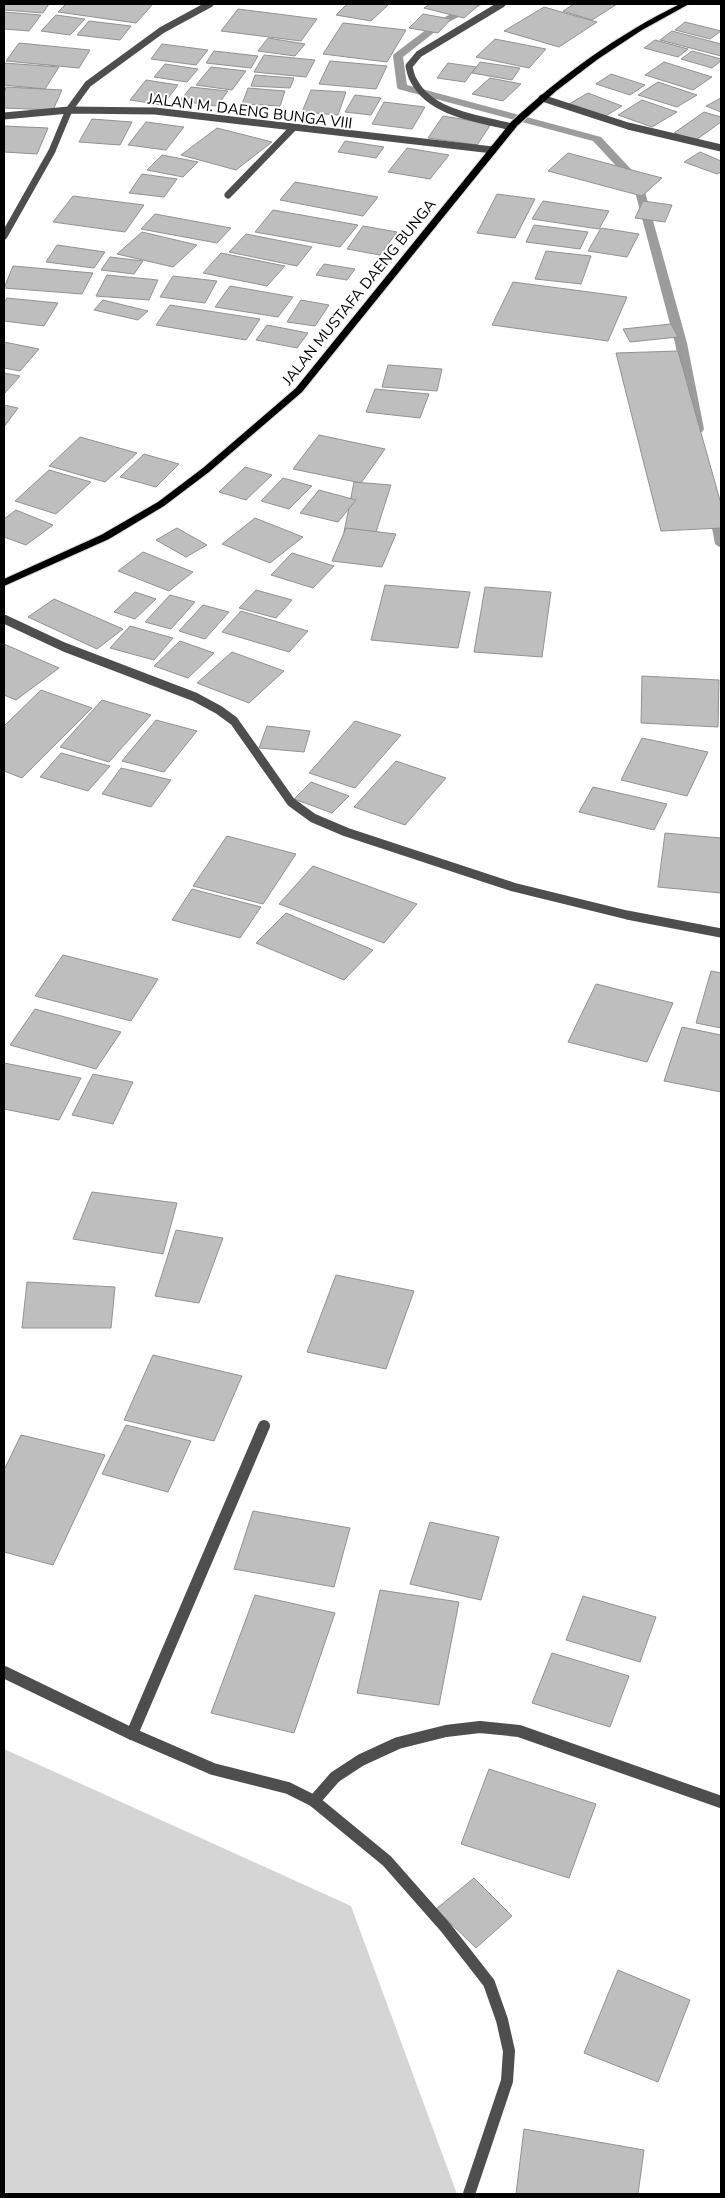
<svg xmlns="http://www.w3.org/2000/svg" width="725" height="2198" viewBox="0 0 725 2198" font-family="'Nunito Sans',sans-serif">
	<rect width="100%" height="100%" fill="#fff"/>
	<polygon fill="#d5d5d5" points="4,1749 351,1906 457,2194 4,2194"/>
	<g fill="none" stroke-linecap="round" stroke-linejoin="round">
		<g fill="#9c9c9c" fill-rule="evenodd">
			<polygon points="471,4 483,4 445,24 403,57 407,85 601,137 642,181 687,343 704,429 702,432 694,432 692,429 675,343 633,184 593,141 398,89 397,87 393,56 394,54 439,20"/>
			<polygon points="714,503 719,504 721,512 721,548 715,544 708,507"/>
		</g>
	</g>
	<g fill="#bebebe" stroke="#929292">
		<polygon points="4,4 49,4 43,13 4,10"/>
		<polygon points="66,4 153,4 136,23 58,12"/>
		<polygon points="347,4 382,4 388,5 371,21 336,15"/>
		<polygon points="430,4 472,4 479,5 464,18 424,8"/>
		<polygon points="574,4 617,4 592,20 563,11"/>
		<polygon points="544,7 597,22 559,47 504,31"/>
		<polygon points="238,9 317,19 301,41 221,31"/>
		<polygon points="4,12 41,15 29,31 4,29"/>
		<polygon points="423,14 451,19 438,33 409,28"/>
		<polygon points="56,15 85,19 70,35 41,31"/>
		<polygon points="89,21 131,26 120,40 77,35"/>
		<polygon points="685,22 721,31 710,39 675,30"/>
		<polygon points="343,23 406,30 387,62 323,54"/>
		<polygon points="672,31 721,44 721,56 660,40"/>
		<polygon points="268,38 305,44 295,56 258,51"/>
		<polygon points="495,39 546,49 529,68 476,57"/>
		<polygon points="655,40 688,49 678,57 644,48"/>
		<polygon points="19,43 90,50 79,68 6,61"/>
		<polygon points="162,44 208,50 196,65 151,59"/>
		<polygon points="214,51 258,56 251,68 206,63"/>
		<polygon points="692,51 721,59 721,61 712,68 681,59"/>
		<polygon points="264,55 315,60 306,77 254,72"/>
		<polygon points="330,61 387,66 376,89 319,84"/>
		<polygon points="480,62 520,68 512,80 472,73"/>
		<polygon points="664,62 712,77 693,90 645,75"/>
		<polygon points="4,63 59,67 45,89 4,85"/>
		<polygon points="448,63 476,67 465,82 437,78"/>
		<polygon points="165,64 198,69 187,82 154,77"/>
		<polygon points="211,67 246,71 232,90 196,85"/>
		<polygon points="611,74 645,85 630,95 596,84"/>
		<polygon points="255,75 294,78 290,88 251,86"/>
		<polygon points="490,78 521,84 503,101 472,94"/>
		<polygon points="146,80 178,85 163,105 130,100"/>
		<polygon points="658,82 697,95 677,107 638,95"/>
		<polygon points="6,87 62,90 53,110 4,108 4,93"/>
		<polygon points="191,87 228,91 217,106 180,101"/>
		<polygon points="248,88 285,91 280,106 242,104"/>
		<polygon points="311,90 346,92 338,115 302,112"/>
		<polygon points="588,93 622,106 604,117 569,104"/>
		<polygon points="355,95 381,98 371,115 345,112"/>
		<polygon points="721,98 721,112 706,106"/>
		<polygon points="642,100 677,112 652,127 618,115"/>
		<polygon points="384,102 425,107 412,129 372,124"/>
		<polygon points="704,112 721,117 721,122 696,140 674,133"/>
		<polygon points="443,116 491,124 477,145 428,138"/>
		<polygon points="92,119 132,122 120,145 79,142"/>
		<polygon points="146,122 184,127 166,150 128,145"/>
		<polygon points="4,126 48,128 37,154 4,152"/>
		<polygon points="217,128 272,142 236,170 181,155"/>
		<polygon points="345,141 384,147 376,158 338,152"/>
		<polygon points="407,148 449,155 430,179 388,172"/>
		<polygon points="700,152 721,161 721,172 717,174 684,162"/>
		<polygon points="568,153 662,178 642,196 548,171"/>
		<polygon points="162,155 198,162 183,177 147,170"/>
		<polygon points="142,174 177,179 164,197 129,193"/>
		<polygon points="295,182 378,197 363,216 280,200"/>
		<polygon points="497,194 535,199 515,238 477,233"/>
		<polygon points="73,196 144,205 125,232 53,222"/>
		<polygon points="543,201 609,211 599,229 532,219"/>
		<polygon points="643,201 672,205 665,222 635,218"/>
		<polygon points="273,210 358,225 340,247 255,232"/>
		<polygon points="155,214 231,228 217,243 141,229"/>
		<polygon points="534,225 588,232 580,249 526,242"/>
		<polygon points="363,226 397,232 380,255 347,249"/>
		<polygon points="601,228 639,234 627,257 588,251"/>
		<polygon points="142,232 197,245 173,267 117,254"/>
		<polygon points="246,234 312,247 297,266 229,252"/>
		<polygon points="57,245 105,252 94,268 46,262"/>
		<polygon points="546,251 591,256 581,284 535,279"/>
		<polygon points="221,253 285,266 267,286 203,273"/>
		<polygon points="110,257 143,261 134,274 101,270"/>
		<polygon points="324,264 355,269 347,280 316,275"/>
		<polygon points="13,266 93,273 82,294 4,288"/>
		<polygon points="107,275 158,280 149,300 96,296"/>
		<polygon points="173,276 217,281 205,303 160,297"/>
		<polygon points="513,282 627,297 608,341 492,325"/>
		<polygon points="230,286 293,297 278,317 215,307"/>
		<polygon points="7,298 58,303 44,326 4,321 4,303"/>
		<polygon points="103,300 148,311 138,320 94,310"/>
		<polygon points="301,300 329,305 315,326 287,322"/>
		<polygon points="170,305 260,319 246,340 156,325"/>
		<polygon points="671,324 678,337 630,342 623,329"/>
		<polygon points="267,325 308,333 297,348 256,340"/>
		<polygon points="4,342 39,349 20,371 4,368"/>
		<polygon points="678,351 721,504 721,528 661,531 616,353"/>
		<polygon points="388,365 442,369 437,391 382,387"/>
		<polygon points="4,373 20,376 4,394"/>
		<polygon points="375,389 429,394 420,418 366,412"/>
		<polygon points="4,405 18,408 4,427"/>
		<polygon points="319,435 385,449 361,483 293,469"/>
		<polygon points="80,437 137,453 105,482 49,466"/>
		<polygon points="144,454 179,464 156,487 120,477"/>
		<polygon points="245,467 272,475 246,500 219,492"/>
		<polygon points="49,470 91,482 56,514 15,501"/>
		<polygon points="283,478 312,486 289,509 261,501"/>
		<polygon points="354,482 391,485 376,532 344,532"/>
		<polygon points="319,490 356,500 338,522 300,513"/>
		<polygon points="16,510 53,525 26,545 4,537 4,519"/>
		<polygon points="255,518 303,537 270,563 222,544"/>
		<polygon points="177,528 207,545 186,557 156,540"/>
		<polygon points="346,528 396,534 382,567 332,561"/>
		<polygon points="143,552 193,572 169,591 118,571"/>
		<polygon points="292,553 334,566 313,588 271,575"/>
		<polygon points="385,585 470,592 458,648 371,640"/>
		<polygon points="485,587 551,592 542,657 474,652"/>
		<polygon points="256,590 292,600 276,618 239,608"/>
		<polygon points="135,592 156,599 135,619 114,612"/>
		<polygon points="170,595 195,602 171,629 145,622"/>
		<polygon points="54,599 123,629 97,649 28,617"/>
		<polygon points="203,605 229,612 205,639 179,631"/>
		<polygon points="241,611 308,631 289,652 222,632"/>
		<polygon points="130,626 173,638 154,660 110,648"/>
		<polygon points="180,641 214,653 188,678 154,666"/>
		<polygon points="4,644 59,668 16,700 4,695"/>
		<polygon points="232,652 284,671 249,703 197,683"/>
		<polygon points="642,676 719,680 718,727 641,723"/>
		<polygon points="41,690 92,708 22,778 4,771 4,726"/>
		<polygon points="102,700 151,715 109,762 60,747"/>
		<polygon points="156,720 197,731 164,772 122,761"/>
		<polygon points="355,721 401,735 355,788 309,773"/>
		<polygon points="267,726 310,731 304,752 259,748"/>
		<polygon points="642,738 708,752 687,796 621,780"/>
		<polygon points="61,753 110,766 88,791 40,777"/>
		<polygon points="396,761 446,778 405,825 354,807"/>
		<polygon points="121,768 171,780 151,807 102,794"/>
		<polygon points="311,782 349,796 332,813 294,799"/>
		<polygon points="593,787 667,804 654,830 579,812"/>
		<polygon points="665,833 721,838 721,893 658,887"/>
		<polygon points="227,836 296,854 263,904 193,886"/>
		<polygon points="313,866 417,904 384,943 279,904"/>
		<polygon points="192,889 261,907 240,938 172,920"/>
		<polygon points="286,913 373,950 344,980 256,943"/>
		<polygon points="63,955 158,979 131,1021 35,996"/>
		<polygon points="711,971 721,973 721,1028 696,1023"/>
		<polygon points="596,984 673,1003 647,1062 568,1042"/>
		<polygon points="35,1009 121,1032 96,1069 10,1045"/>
		<polygon points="682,1027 721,1035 721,1092 664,1081"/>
		<polygon points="4,1063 81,1078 59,1120 4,1109"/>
		<polygon points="93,1074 133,1082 113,1124 72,1115"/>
		<polygon points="92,1192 177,1203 163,1254 73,1239"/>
		<polygon points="176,1230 223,1238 199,1303 155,1296"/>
		<polygon points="336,1275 414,1291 386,1369 307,1352"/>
		<polygon points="27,1282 115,1287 111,1328 22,1328"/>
		<polygon points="153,1355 242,1376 214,1441 124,1420"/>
		<polygon points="126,1425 191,1441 168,1492 102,1474"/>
		<polygon points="21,1435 105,1455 53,1565 4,1552 4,1470"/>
		<polygon points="253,1511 350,1528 334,1587 234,1569"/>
		<polygon points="430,1522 499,1537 481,1600 410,1584"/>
		<polygon points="380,1590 459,1602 439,1705 357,1693"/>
		<polygon points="255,1595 335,1613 294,1733 211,1713"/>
		<polygon points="583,1596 656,1617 640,1662 566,1640"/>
		<polygon points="552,1653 629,1676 610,1727 532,1703"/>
		<polygon points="489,1769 596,1804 569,1878 461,1844"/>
		<polygon points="474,1878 512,1916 476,1948 436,1909"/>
		<polygon points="618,1970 690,2000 658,2082 584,2053"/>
		<polygon points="524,2129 644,2150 638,2194 516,2194"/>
	</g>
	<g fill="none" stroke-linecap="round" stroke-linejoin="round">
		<defs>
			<path id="primary" d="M680,4H689L642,30L598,59L556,91L517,126L302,392L209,472L164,506L109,539L4,586V579L101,535L158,502L203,468L296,388L511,122C562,75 617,35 680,4Z"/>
		</defs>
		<use href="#primary" stroke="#dbdbdb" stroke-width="2"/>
		<g stroke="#4e4e4e" stroke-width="7">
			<path d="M502,4L419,54L409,66C410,71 411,77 414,81C431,114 480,119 512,127"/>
			<polyline points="542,98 628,126 721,148"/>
			<polyline points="4,116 69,110 155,111 493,150"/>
			<polyline points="228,195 293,128"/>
			<polyline points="4,236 52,151 69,110 88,84 162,30 210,4"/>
		</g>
		<polyline stroke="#4e4e4e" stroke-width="9" points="4,619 64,647 195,697 219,710 234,721 291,802 313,818 346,832 513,887 627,915 721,933"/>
		<g stroke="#4e4e4e" stroke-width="12">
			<polyline points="4,1672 132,1734 213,1769 288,1788 314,1801 387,1861 446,1928 489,1983 502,2020 509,2051 507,2081 469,2194"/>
			<polyline points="132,1734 264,1426"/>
			<polyline points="314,1801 335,1777 361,1760 398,1743 446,1731 480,1727 519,1731 721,1802"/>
		</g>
		<use href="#primary" fill="#000" fill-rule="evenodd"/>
	</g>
	<g text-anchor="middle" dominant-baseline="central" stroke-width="4" stroke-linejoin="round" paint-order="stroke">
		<g font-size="15" fill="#000" stroke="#fff">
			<text transform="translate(250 111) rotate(7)">JALAN M. DAENG BUNGA VIII</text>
			<text transform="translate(359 292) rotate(-51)">JALAN MUSTAFA DAENG BUNGA</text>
		</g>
	</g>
	<rect width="725" height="2198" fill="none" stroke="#000000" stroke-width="10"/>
</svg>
